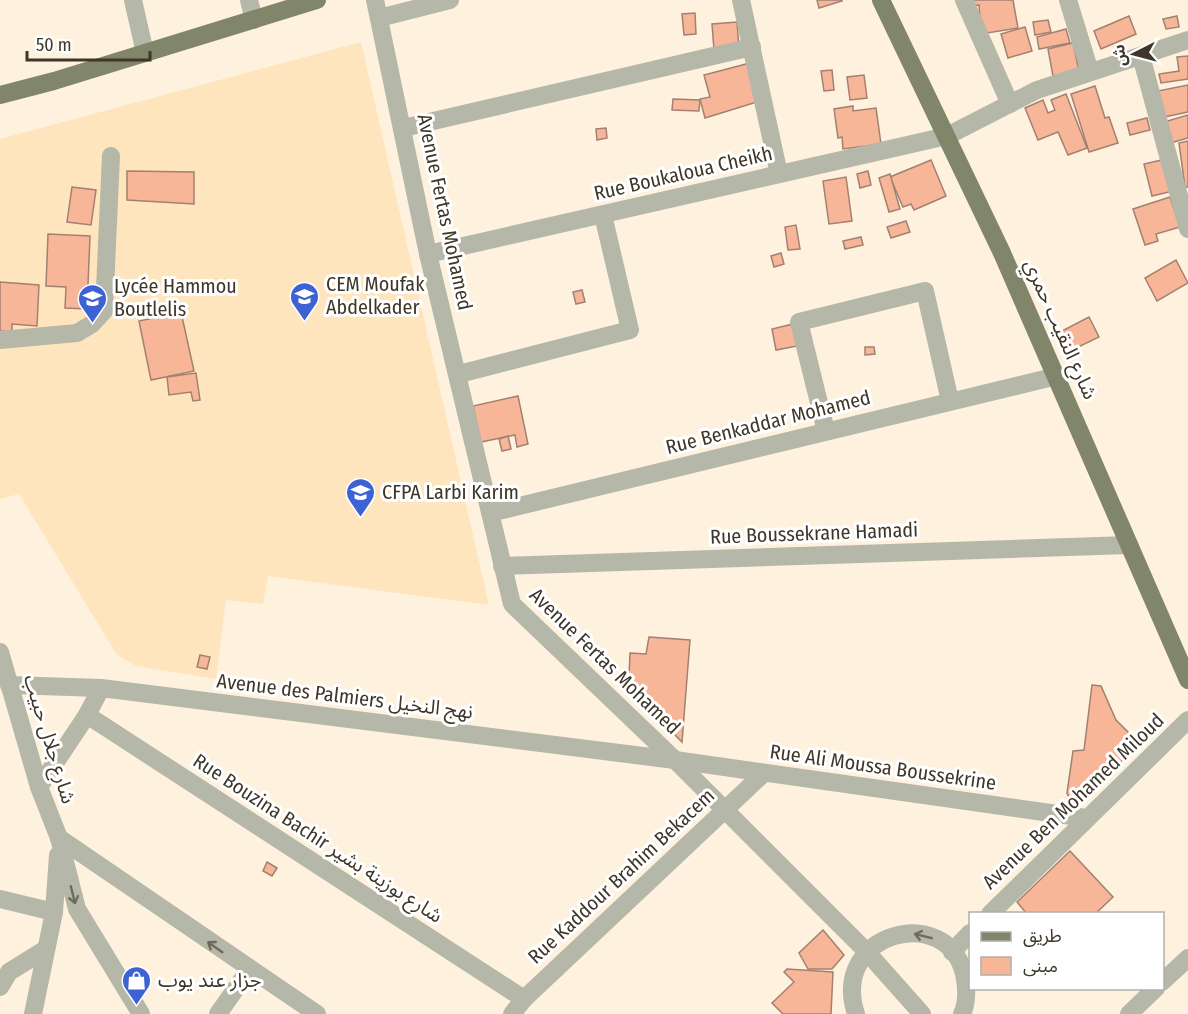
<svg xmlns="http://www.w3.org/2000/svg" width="1188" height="1014" viewBox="0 0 1188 1014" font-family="'Fira Sans Condensed','Noto Sans Arabic',sans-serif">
	<rect width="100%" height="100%" fill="#fef1dd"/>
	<polygon fill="#ffe5bd" points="361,42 489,605 268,576 263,604 226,600 216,679 136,666 117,655 19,494 0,499 0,139"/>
	<g fill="#f8b698" stroke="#a38071" stroke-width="1.5">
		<polygon points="817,0 842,0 842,1 819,8"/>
		<polygon points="967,0 1013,0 1018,28 981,34 979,5 969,7"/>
		<polygon points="695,13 696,34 684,35 682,14"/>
		<polygon points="1129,16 1136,34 1101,49 1094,31"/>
		<polygon points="1177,16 1179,27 1166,29 1163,19"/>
		<polygon points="1048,20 1051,32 1035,35 1033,22"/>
		<polygon points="737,22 739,48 714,50 712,24"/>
		<polygon points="1025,27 1032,51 1008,58 1001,34"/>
		<polygon points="1066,29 1070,43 1039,49 1037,37"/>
		<polygon points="1073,43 1079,71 1053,76 1048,49"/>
		<polygon points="1188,56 1188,79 1161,83 1159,74 1179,71 1177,57"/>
		<polygon points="750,63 760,101 705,118 700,99 710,97 704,75"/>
		<polygon points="832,70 834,90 824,91 821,71"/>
		<polygon points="864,75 867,98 850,100 847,77"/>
		<polygon points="1188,85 1188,112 1164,117 1158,91"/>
		<polygon points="1095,86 1105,118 1109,117 1118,143 1089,152 1071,94"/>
		<polygon points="1066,94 1087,148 1068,155 1058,132 1038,140 1025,108 1043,100 1048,113 1055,110 1051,100"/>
		<polygon points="673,99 700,100 699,111 672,110"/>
		<polygon points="853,106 853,111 876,108 881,144 843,149 842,137 838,138 834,109"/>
		<polygon points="1188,115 1188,138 1170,143 1164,122"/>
		<polygon points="1147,118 1150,130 1130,135 1127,123"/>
		<polygon points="606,128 607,138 597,140 596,129"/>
		<polygon points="1188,141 1188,187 1185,187 1179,143"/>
		<polygon points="1166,159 1173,191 1152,196 1144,164"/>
		<polygon points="931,160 946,196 914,210 911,204 903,207 890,177"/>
		<polygon points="127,171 194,172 194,204 127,200"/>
		<polygon points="868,171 871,185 860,188 857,174"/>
		<polygon points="890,174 900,209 889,212 879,178"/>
		<polygon points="846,177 852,221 829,224 823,181"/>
		<polygon points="72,187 96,190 91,225 67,222"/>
		<polygon points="1170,197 1180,227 1156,234 1158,241 1145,245 1133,209"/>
		<polygon points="906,221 910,232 891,238 887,227"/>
		<polygon points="796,225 800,249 788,250 785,227"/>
		<polygon points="48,234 90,236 87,309 65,308 66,287 46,286"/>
		<polygon points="861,237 863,245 845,249 843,241"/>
		<polygon points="781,253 784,264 774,267 771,256"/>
		<polygon points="1176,260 1188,283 1157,301 1145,278"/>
		<polygon points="0,282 39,285 37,326 12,324 12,332 0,331"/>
		<polygon points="582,290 585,302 576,304 573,292"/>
		<polygon points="181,312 194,371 151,380 139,321"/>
		<polygon points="1089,317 1099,337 1068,352 1058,333"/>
		<polygon points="793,324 797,346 776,350 772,329"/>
		<polygon points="865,347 874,347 875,354 865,355"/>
		<polygon points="196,373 200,400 193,401 191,392 169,395 167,377"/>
		<polygon points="518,396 528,444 517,447 515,435 481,442 473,406"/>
		<polygon points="508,436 511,449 502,451 499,439"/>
		<polygon points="649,637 690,640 682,742 624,683 629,676 630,653 646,654"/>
		<polygon points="200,655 210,657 207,669 197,667"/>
		<polygon points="1092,685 1101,686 1116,720 1140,744 1076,803 1071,803 1067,793 1073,751 1084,750"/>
		<polygon points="1070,851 1113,897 1095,914 1027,914 1017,902"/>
		<polygon points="267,862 277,868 272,876 263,871"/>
		<polygon points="823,930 844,955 832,969 808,969 799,953"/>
		<polygon points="787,969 833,972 831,1014 783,1014 772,1003 794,982 784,972"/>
	</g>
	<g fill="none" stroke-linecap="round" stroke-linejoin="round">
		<g stroke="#b5b7a8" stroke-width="18">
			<polyline points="133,0 145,53"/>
			<polyline points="249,0 254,20"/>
			<polyline points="375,0 428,254 512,604 675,760 866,951 922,1014"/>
			<polyline points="741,0 779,174"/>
			<polyline points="964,0 1010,104"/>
			<polyline points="1068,0 1090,72"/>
			<polyline points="379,18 450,0"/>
			<polyline points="1141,56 1188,229"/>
			<polyline points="403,128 752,47"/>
			<polyline points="428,254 947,136 1037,90 1188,40"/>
			<polyline points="0,340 77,333 92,324 104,311 111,156"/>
			<polyline points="459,374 630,330 603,215"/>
			<polyline points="826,431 799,322 925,291 950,401"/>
			<polyline points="490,513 1057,376"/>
			<polyline points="502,566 1128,545"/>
			<polyline points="0,652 39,787 59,838 77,909 141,1014"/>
			<polyline points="9,685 101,688 675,760 1086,818"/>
			<polyline points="87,715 524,999"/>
			<polyline points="39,787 87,715 101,688"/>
			<polyline points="59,838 317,1014"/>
			<polyline points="0,899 54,912"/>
			<polyline points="990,914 1188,720"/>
			<polyline points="952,952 970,933"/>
			<polyline points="1162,982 1188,958"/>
			<polyline points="0,987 9,972 46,949"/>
			<polyline points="33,1014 54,912 58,855"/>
			<polyline points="218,1014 249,970"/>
			<polyline points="512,1014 524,999 764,773"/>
			<path d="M856,1014C829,932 947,902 964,974C967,988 968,1001 962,1014"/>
			<polyline points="1129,1014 1156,988"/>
		</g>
		<g stroke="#818569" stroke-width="18">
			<polyline points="881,0 1002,253 1188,680"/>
			<polyline points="0,95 54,81 317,0"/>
		</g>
	</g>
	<defs><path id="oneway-shaft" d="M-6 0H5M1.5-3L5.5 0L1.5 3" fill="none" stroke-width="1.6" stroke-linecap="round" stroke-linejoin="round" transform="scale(1.5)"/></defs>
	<g stroke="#6e6a5c">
		<use href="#oneway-shaft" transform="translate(73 895) rotate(76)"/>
		<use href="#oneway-shaft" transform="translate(923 936) rotate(-166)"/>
		<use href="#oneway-shaft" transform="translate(215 947) rotate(-145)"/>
	</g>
	<defs>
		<symbol id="school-pin" viewBox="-11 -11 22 30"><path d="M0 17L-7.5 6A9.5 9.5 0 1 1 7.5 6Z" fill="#3c62d4" stroke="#fff"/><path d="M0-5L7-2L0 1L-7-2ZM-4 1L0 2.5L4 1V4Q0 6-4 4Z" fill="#fff"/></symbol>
		<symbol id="university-pin" viewBox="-11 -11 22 30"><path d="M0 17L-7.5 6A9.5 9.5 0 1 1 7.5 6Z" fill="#3c62d4" stroke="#fff"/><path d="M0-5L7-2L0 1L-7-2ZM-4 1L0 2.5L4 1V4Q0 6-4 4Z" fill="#fff"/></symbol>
		<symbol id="shop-pin" viewBox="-11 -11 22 30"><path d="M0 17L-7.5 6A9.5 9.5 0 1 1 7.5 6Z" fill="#3c62d4" stroke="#fff"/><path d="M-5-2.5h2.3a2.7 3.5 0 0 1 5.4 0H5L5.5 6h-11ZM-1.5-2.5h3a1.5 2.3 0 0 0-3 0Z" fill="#fff"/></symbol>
	</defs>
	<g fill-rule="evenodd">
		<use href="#school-pin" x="288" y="280" width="33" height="45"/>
		<use href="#school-pin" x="76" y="282" width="33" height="45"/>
		<use href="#university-pin" x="344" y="476" width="33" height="45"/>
		<use href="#shop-pin" x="120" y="964" width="33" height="45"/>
	</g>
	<g text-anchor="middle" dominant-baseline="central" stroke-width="6" stroke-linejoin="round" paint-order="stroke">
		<g font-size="20" fill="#3e3629" stroke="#fff">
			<text transform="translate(683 173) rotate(-13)">Rue Boukaloua Cheikh</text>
			<text transform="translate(445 212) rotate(78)">Avenue Fertas Mohamed</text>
			<text transform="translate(1061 329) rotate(66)">شارع النقيب حمري</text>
			<text transform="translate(768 422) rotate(-14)">Rue Benkaddar Mohamed</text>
			<text transform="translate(814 533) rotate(-2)">Rue Boussekrane Hamadi</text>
			<text transform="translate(605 661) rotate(44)">Avenue Fertas Mohamed</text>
			<text transform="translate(345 696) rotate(7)">Avenue des Palmiers نهج النخيل</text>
			<text transform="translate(50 739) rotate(73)">شارع جلال حبيب</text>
			<text transform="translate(883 767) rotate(8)">Rue Ali Moussa Boussekrine</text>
			<text transform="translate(1073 801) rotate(-44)">Avenue Ben Mohamed Miloud</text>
			<text transform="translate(318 838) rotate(33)">Rue Bouzina Bachir شارع بوزينة بشير</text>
			<text transform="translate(621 876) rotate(-43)">Rue Kaddour Brahim Bekacem</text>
		</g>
		<g font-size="20" fill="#3e3629" stroke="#fff" text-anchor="start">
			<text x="326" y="284">CEM Moufak<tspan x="326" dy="23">Abdelkader</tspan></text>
			<text x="114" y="286">Lycée Hammou<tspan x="114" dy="23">Boutlelis</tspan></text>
			<text x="382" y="492">CFPA Larbi Karim</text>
			<text x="158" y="980">جزار عند يوب</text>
		</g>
	</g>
	<rect x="969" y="912" width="195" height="78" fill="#ffffff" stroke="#b2afa9" stroke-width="1.5"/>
	<rect x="981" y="932" width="30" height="9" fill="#818569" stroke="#b2afa9" stroke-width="1.5"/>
	<text x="1023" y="942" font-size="18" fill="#3e3629">طريق</text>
	<rect x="981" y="957" width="30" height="18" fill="#f8b698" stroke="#b2afa9" stroke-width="1.5"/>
	<text x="1023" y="972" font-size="18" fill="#3e3629">مبنى</text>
	<g transform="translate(1134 54) rotate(264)" stroke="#ffffff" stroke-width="4.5" paint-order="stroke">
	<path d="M0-4.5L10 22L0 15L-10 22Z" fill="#3e3629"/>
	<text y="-9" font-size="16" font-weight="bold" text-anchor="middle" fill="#3e3629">ش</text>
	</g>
	<path d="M27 51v9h123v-9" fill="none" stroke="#3e3629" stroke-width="3"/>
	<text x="36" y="51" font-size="18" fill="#3e3629" stroke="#ffffff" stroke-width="4.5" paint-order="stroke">50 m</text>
</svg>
